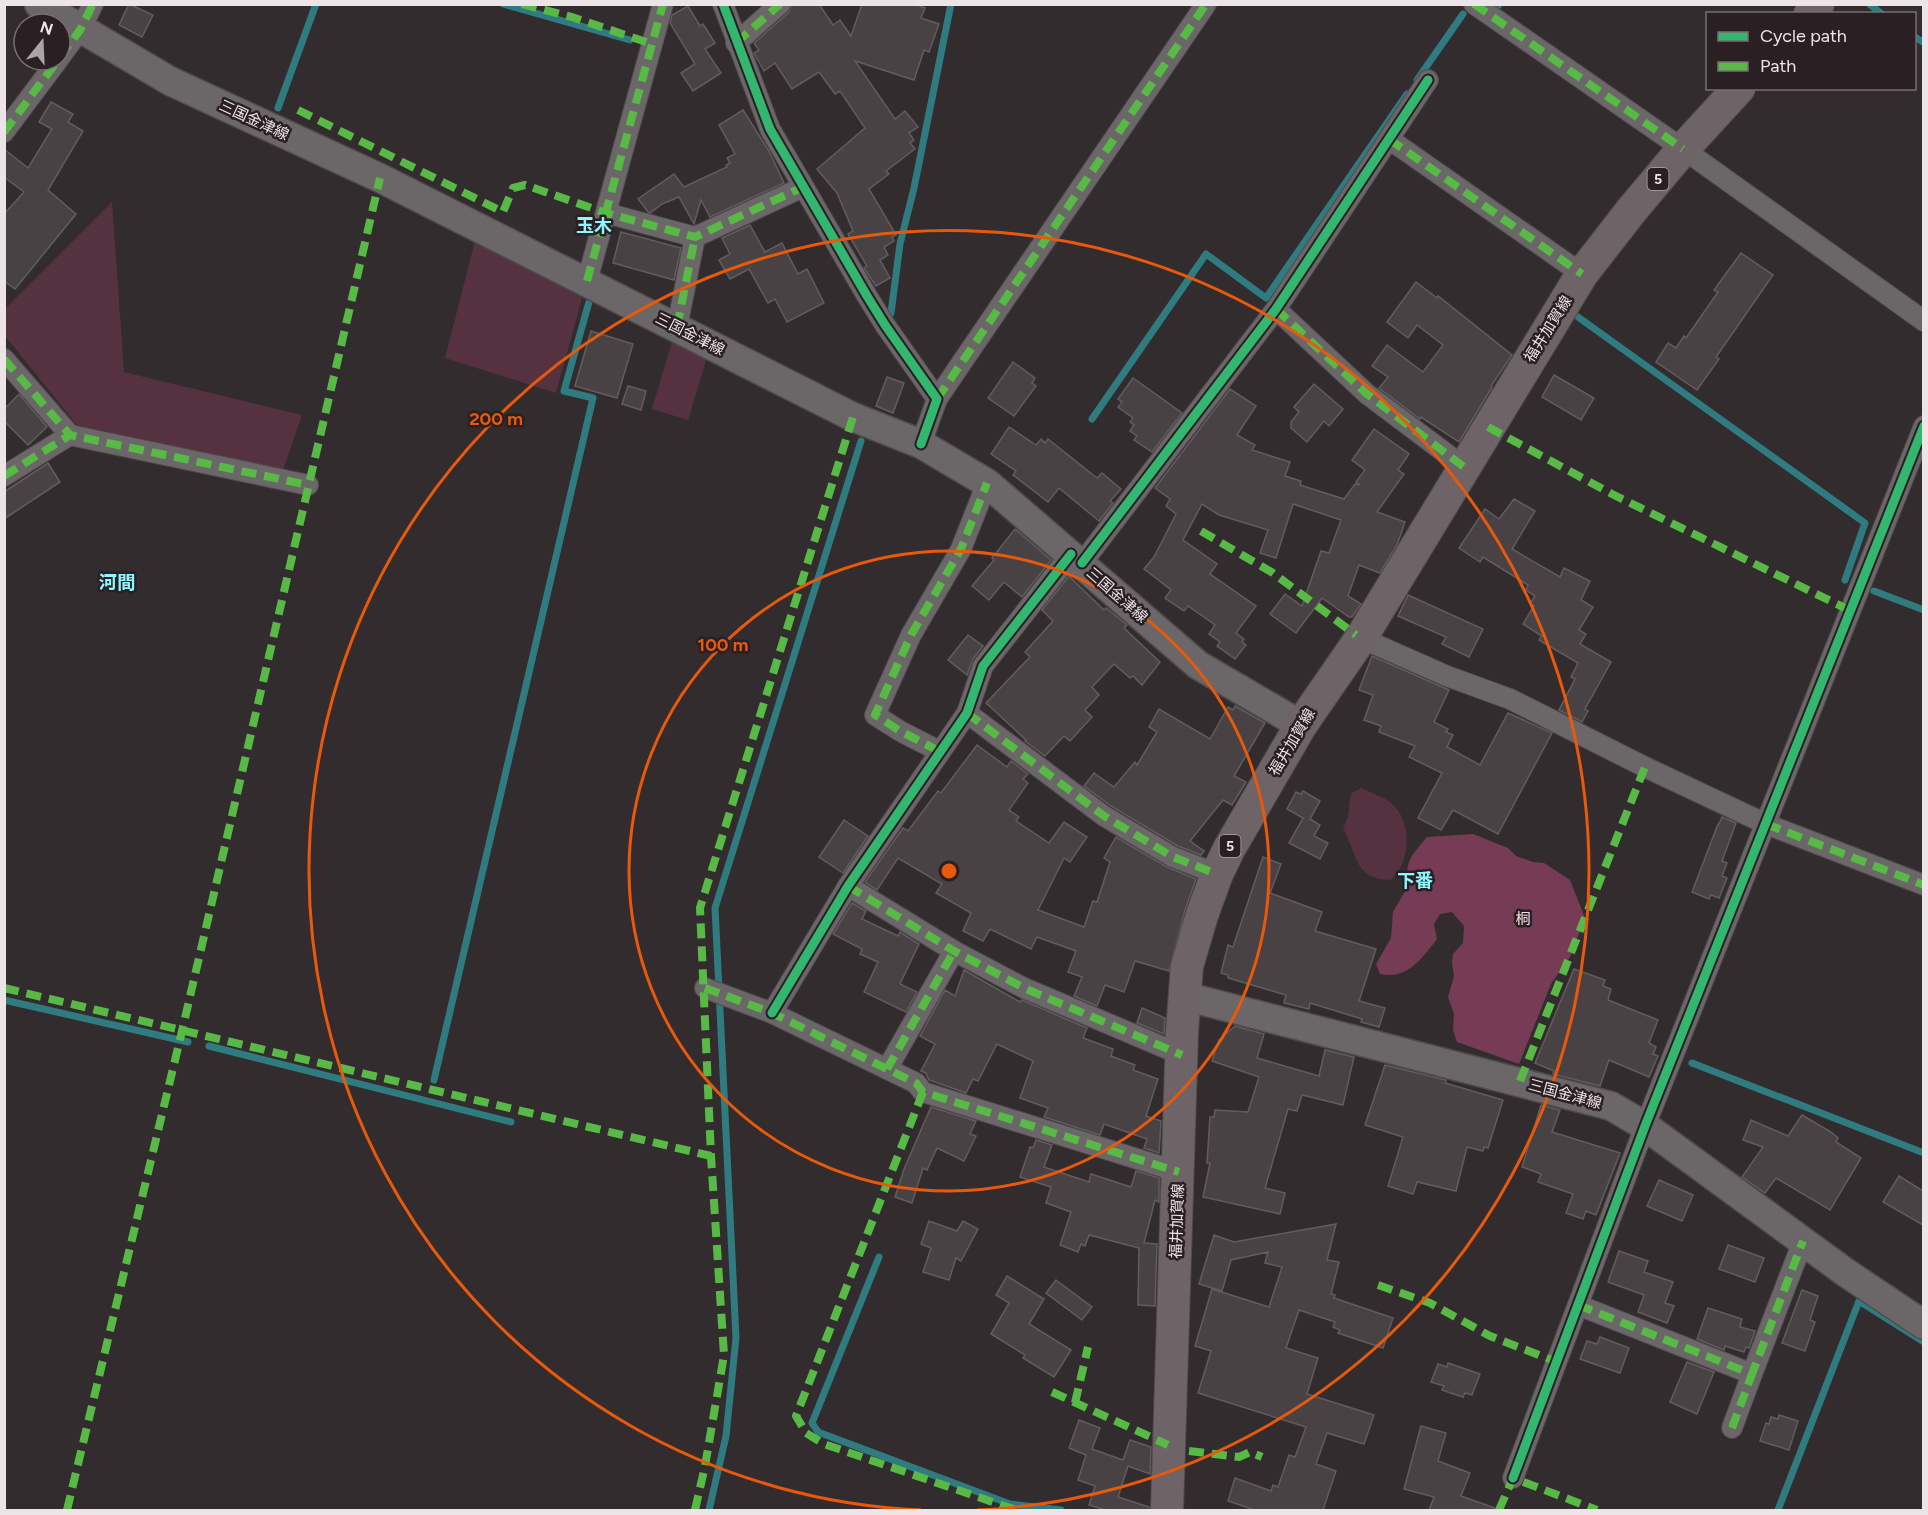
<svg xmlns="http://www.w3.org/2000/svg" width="1928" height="1515" viewBox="0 0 1928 1515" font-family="Figtree,'Noto Sans JP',sans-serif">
	<rect width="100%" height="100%" fill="#322c2e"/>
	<g fill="#563241">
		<polygon points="112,202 124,372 302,415 283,470 77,425 5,336 4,310"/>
		<polygon points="476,237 582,298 556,393 445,358"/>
		<polygon points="674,335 707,357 688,420 652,409"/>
		<path d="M1361,788C1370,793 1383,796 1391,803C1413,821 1411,863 1391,880C1353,879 1359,856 1343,829L1348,816L1351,793Z"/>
	</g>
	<path fill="#763c56" d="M1473,834L1508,848L1516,856L1533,862L1544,863L1570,880L1585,918L1570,957L1551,984L1519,1064L1457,1042L1453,1030L1454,1014L1448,997L1454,976L1452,962L1453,954L1463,943L1464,926L1452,912L1440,914L1434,924L1437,939C1422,958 1408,980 1380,974L1376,964L1391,938L1393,912L1408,886C1404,861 1412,855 1427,837Z"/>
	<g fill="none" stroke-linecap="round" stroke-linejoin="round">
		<g stroke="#307b80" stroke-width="7">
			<polyline points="503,4 630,40"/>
			<polyline points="1869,4 1882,14"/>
			<polyline points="1498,6 1499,4"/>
			<polyline points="1914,36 1924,43"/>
			<polyline points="1417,80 1463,14"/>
			<polyline points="278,108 316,4"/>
			<polyline points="891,313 900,244 914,188 951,4"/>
			<polyline points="1578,317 1865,523 1845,580"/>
			<polyline points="1092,419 1206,254 1266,298 1407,94"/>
			<polyline points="1874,591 1924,610"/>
			<polyline points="4,1000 188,1042"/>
			<polyline points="209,1046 511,1122"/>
			<polyline points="1692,1063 1924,1153"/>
			<polyline points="434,1080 593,398 564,391 589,302"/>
			<polyline points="879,1257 812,1423 818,1432 1010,1504 1061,1510"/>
			<polyline points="709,1510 726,1436 736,1338 715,908 861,441"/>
			<polyline points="1778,1510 1859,1301 1924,1342"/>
		</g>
	</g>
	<g fill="#484245" stroke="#625c5e" stroke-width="1.5">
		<polygon points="129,4 153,15 142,37 119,25"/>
		<polygon points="792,4 819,4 833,25 840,20 851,36 862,4 915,4 925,8 921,18 939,24 929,52 924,50 914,80 855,61 895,119 905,111 918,127 909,133 914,140 910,143 915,149 886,171 889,174 869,189 896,235 892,237 894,241 884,247 888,255 880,260 890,278 876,286 864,268 867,266 848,234 853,231 837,193 817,169 865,128 840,91 835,94 819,72 792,89 775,63 764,71 754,53 759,50 754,43 788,13"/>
		<polygon points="688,6 700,26 703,24 715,43 705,49 721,73 693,91 681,73 695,64 670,23 672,15"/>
		<polygon points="51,102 73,114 68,122 83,131 48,190 76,214 15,289 4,281 4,214 24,192 4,177 4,149 28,168 52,129 39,122"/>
		<polygon points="743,110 769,151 784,183 710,217 701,200 694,224 679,197 662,204 650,213 648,212 638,199 674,174 684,187 727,167 726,165 730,163 727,158 735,154 719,125"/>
		<polygon points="750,225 765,252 782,243 798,274 807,269 824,303 787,322 775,299 768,303 749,269 730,279 719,260 730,254 722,238"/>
		<polygon points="621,232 681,248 674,280 613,263"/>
		<polygon points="1741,253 1773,275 1716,357 1719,359 1697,390 1656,362 1668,343 1676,348 1684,336 1686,338 1718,292 1714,290"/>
		<polygon points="1416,282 1437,298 1438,296 1512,355 1491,386 1492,387 1459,442 1421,417 1420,419 1379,388 1388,377 1372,366 1387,345 1423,372 1443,345 1417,325 1408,338 1387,322"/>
		<polygon points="591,331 633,344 617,398 575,386"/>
		<polygon points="1013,362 1035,378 1032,383 1036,386 1014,416 988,398"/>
		<polygon points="1554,375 1594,398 1581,420 1542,397"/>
		<polygon points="887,377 904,383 893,413 876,406"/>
		<polygon points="1133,378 1182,413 1152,452 1134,440 1137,436 1130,431 1134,425 1130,422 1133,418 1118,407 1122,402 1118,399"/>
		<polygon points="1314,384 1343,409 1329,426 1324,421 1307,442 1291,428 1291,422 1299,412 1294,407"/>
		<polygon points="628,386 646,391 641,410 622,404"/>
		<polygon points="1230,389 1256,406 1237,435 1255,445 1252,450 1290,462 1285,476 1301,481 1300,485 1344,499 1355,484 1360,485 1356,482 1365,470 1352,460 1374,429 1409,454 1398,470 1404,474 1377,512 1405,522 1397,545 1380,573 1359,565 1348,596 1361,604 1352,617 1349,617 1322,598 1296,633 1270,614 1285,594 1302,606 1321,551 1329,553 1341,520 1293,504 1276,558 1260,553 1268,530 1219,515 1202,504 1183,540 1217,564 1210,574 1256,606 1236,633 1244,639 1242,642 1246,645 1235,659 1217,646 1220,642 1209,634 1215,625 1188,606 1184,611 1165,598 1171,590 1144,569 1154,557 1176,514 1166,506 1170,499 1155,488"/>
		<polygon points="19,394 47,427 28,445 4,421 4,409"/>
		<polygon points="1009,427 1036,445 1041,439 1045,443 1048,439 1097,478 1102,473 1121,489 1110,501 1113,503 1099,521 1059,488 1048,502 1013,475 1016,471 991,454"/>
		<polygon points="48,463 60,482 4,519 4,492"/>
		<polygon points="1514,499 1535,511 1512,549 1560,577 1564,568 1590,581 1581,600 1593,607 1579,630 1586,634 1580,644 1611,662 1585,709 1588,711 1582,722 1559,710 1575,679 1571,677 1578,663 1539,640 1542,636 1523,624 1534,606 1530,604 1535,596 1526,590 1528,585 1483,557 1480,562 1459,548 1485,509 1499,519"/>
		<polygon points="1015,529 1051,560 1022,597 1004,582 989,600 972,586 994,560 992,558"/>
		<polygon points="1069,576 1104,610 1106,608 1127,625 1124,628 1160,662 1142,685 1133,676 1130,678 1114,664 1092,687 1099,695 1085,710 1092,717 1070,741 1064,736 1045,756 1025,741 1026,740 986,703 1030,657 1025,652 1053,621 1042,610"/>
		<polygon points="1408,595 1483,629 1469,657 1442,644 1446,637 1398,616"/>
		<polygon points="968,635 983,646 973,659 967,675 948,660"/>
		<polygon points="1372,656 1449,690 1434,722 1448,729 1446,732 1453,735 1447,747 1480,765 1508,713 1552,733 1498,834 1453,810 1441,830 1418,818 1442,773 1409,757 1415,746 1379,732 1381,726 1364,720 1373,695 1359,690"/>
		<polygon points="1235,706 1265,723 1234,776 1246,782 1232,805 1223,800 1190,841 1204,851 1201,855 1178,846 1111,806 1084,786 1094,773 1114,787 1135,762 1137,765 1157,732 1149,727 1159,709 1210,739 1228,707 1233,710"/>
		<polygon points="977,745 1007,767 1011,761 1028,774 1023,779 1028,783 1009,810 1019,817 1016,821 1049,843 1064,822 1087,837 1070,862 1064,858 1038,910 1084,927 1093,901 1097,902 1110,862 1104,858 1116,837 1167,867 1196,879 1185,910 1169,971 1135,961 1124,992 1105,985 1097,1006 1074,996 1082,977 1068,972 1076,951 1037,937 1031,949 990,929 983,941 963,931 971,913 936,893 942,884 898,858 877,890 865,882 903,828 908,831 938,791 941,793"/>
		<polygon points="1303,791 1320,801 1310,819 1320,825 1314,836 1328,843 1320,859 1289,843 1303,818 1287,809 1296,792 1301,794"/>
		<polygon points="1722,817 1736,823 1722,861 1727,863 1722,876 1727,878 1719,898 1711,895 1709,899 1692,892 1718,824 1719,824"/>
		<polygon points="844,820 868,836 843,873 819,857"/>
		<polygon points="1263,857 1281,864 1270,893 1322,912 1315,931 1376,949 1359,1001 1385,1008 1379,1027 1361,1022 1362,1019 1310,1003 1309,1009 1284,1003 1286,995 1228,978 1228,975 1221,973 1228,945 1233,947"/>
		<polygon points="852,903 866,911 862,919 898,936 900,932 919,944 900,984 917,992 906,1012 864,992 878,962 860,954 862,949 833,934"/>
		<polygon points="1574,969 1605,980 1603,986 1611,989 1608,1000 1658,1020 1649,1043 1656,1047 1653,1054 1658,1056 1649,1077 1609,1060 1600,1086 1553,1074 1554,1071 1535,1063"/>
		<polygon points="964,970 1020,1002 1022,1000 1087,1028 1083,1038 1113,1049 1111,1056 1135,1065 1133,1070 1158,1079 1146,1116 1161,1121 1159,1153 1144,1148 1147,1139 1104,1124 1100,1135 1044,1117 1048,1108 1020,1098 1033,1061 997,1044 978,1081 973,1079 966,1093 929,1080 926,1073 921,1071 935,1044 920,1036 945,990 955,996"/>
		<polygon points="1142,1008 1165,1018 1164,1034 1137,1023"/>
		<polygon points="1235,1026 1264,1034 1257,1058 1319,1076 1325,1050 1354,1057 1343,1105 1302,1095 1297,1111 1288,1109 1265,1188 1285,1193 1280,1214 1203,1197 1210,1163 1207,1163 1210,1117 1214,1117 1215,1110 1248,1112 1259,1077 1212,1061 1219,1040"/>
		<polygon points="1385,1065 1446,1080 1445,1083 1503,1100 1488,1148 1484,1147 1483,1151 1467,1147 1456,1191 1417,1182 1413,1194 1388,1186 1403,1137 1365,1125"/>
		<polygon points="1541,1105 1560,1110 1552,1132 1620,1153 1596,1215 1586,1211 1583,1219 1566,1213 1573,1194 1538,1182 1541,1174 1522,1167"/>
		<polygon points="931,1107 976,1121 970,1134 976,1136 964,1161 937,1148 927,1170 923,1168 912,1203 895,1197 904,1169"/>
		<polygon points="1802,1115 1831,1132 1838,1138 1836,1142 1861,1158 1830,1210 1776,1178 1765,1193 1742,1177 1763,1147 1743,1140 1751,1120 1788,1136"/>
		<polygon points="1036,1140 1052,1145 1044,1167 1089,1182 1091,1174 1131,1187 1136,1171 1159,1178 1159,1202 1155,1200 1144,1243 1157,1244 1155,1306 1138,1305 1139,1248 1089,1235 1085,1246 1081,1244 1078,1252 1060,1245 1071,1212 1046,1203 1051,1187 1020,1177 1030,1147 1033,1148"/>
		<polygon points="1899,1176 1923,1191 1923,1225 1883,1202"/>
		<polygon points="1659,1180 1693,1195 1682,1221 1647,1206"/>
		<polygon points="929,1221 957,1231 963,1221 978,1229 961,1261 956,1258 949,1280 923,1272 931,1248 921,1244"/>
		<polygon points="1336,1224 1327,1260 1339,1262 1331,1294 1335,1295 1334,1298 1393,1318 1383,1348 1338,1333 1340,1330 1333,1327 1335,1322 1299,1310 1286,1348 1318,1358 1307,1394 1374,1415 1364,1444 1327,1433 1316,1464 1336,1471 1323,1510 1255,1510 1228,1501 1235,1478 1271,1491 1273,1485 1278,1487 1289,1455 1295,1457 1306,1427 1198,1393 1211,1351 1195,1346 1212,1289 1269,1307 1282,1267 1265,1263 1268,1252 1231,1260 1222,1291 1199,1284 1214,1235 1234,1242"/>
		<polygon points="1728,1245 1764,1258 1755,1282 1719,1269"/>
		<polygon points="1619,1251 1648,1261 1644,1272 1673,1282 1665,1303 1674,1306 1667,1323 1638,1312 1644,1295 1608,1282"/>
		<polygon points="1007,1276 1044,1299 1029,1324 1071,1350 1054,1377 1023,1358 1025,1355 991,1334 1009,1303 996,1295"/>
		<polygon points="1056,1280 1092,1307 1082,1320 1046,1293"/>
		<polygon points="1802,1290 1818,1296 1810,1320 1815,1322 1805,1351 1782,1343"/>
		<polygon points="1708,1308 1742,1319 1740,1327 1755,1331 1749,1348 1746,1347 1744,1352 1725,1346 1724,1350 1697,1339"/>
		<polygon points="1600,1337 1629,1348 1620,1373 1580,1359 1587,1341 1597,1344"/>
		<polygon points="1687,1362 1714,1372 1697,1414 1670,1402"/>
		<polygon points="1448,1363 1480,1374 1472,1395 1465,1393 1463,1397 1442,1390 1444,1386 1431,1382 1438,1364 1447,1367"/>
		<polygon points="1779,1415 1798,1421 1789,1450 1760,1441 1766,1423 1769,1424 1771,1417 1778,1419"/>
		<polygon points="1079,1420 1100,1428 1092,1449 1123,1460 1130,1440 1151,1447 1150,1474 1128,1466 1118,1497 1149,1507 1149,1510 1106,1510 1089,1505 1095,1486 1078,1480 1086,1455 1069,1448"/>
		<polygon points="1421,1426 1446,1433 1438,1461 1470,1473 1461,1496 1495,1508 1495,1510 1429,1510 1434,1497 1404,1489"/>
	</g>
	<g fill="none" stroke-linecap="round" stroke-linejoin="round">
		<defs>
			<g id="street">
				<polyline points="723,4 770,129 867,296 885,325 937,399 921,444"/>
				<polyline points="1474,4 1683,149 1924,321"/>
				<polyline points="736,43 780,4"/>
				<polyline points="60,57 80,30 93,4"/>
				<polyline points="4,132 58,60"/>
				<polyline points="1389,139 1582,274"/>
				<polyline points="606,213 695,237 803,187"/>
				<polyline points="587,281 663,4"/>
				<polyline points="1276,309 1367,394 1464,467"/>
				<polyline points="677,327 695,237"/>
				<polyline points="4,359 70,435"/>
				<polyline points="937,399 1206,4"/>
				<polyline points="4,476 70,435 308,485"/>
				<polyline points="1082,563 1276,309 1428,80"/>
				<polyline points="1361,638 1447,676 1510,699 1645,767 1766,824 1924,885"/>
				<polyline points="967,713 1104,816 1173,857 1217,874"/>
				<polyline points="939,751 900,731 875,715 911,635 961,549 987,483"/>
				<polyline points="848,886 954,951 1024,988 1182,1055"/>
				<polyline points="705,988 772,1013 916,1083 923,1092 1179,1172"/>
				<polyline points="772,1013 848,886 967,713 983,666 1071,554"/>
				<polyline points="887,1069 954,951"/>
				<polyline points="1578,1305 1752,1374 1803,1241"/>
				<polyline points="1732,1428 1752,1374"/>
				<polyline points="1513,1478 1645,1126 1924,426"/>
			</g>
			<g id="secondary">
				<polyline points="39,4 170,81 380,178 853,417 921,444 987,483 1198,665 1301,725"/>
				<polyline points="1184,996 1611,1106 1645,1126 1845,1272 1924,1325"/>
			</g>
			<g id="primary">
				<polyline points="1810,14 1818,4"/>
				<polyline points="1167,1510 1182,1032 1187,966 1202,915 1217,874 1229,849 1301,725 1361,638 1582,274 1631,211 1683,149 1739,88"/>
			</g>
		</defs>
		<use href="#street" stroke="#504a4d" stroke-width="22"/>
		<use href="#secondary" stroke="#504a4d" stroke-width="31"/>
		<use href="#primary" stroke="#504a4d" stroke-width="34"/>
		<use href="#street" stroke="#6b6768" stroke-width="20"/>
		<use href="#secondary" stroke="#6b6768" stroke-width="28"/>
		<use href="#primary" stroke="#6e6366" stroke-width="32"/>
		<g stroke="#58b947" stroke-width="8" stroke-dasharray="15 8" stroke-linecap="butt">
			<polyline points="522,4 572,17 652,44"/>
			<polyline points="1474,4 1683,149"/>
			<polyline points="736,43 780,4"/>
			<polyline points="60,57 80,30 93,4"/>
			<polyline points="298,110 503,212 513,188 525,185 606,213 695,237 803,187"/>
			<polyline points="4,132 58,60"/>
			<polyline points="1389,139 1582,274"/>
			<polyline points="587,281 663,4"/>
			<polyline points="1276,309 1367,394 1464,467"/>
			<polyline points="677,327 695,237"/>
			<polyline points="4,359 70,435"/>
			<polyline points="937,399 1206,4"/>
			<polyline points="1488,427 1612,494 1851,611"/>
			<polyline points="4,476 70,435 308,485"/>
			<polyline points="1201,531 1273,573 1356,635"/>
			<polyline points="967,713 1104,816 1173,857 1217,874"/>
			<polyline points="939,751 900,731 875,715 911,635 961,549 987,483"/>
			<polyline points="1766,824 1924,885"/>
			<polyline points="848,886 954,951 1024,988 1182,1055"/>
			<polyline points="4,988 711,1156"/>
			<polyline points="705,988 772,1013 916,1083 923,1092 1179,1172"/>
			<polyline points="887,1069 954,951"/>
			<polyline points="1520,1081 1645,767"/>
			<polyline points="923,1092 796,1416 806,1433 824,1444 1016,1510"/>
			<polyline points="1378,1285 1430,1303 1490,1336 1557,1362"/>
			<polyline points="1578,1305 1752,1374 1803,1241"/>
			<polyline points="1052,1392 1168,1445"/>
			<polyline points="1075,1403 1088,1347"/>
			<polyline points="1732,1428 1752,1374"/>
			<polyline points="1189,1451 1239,1457 1250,1452 1262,1457"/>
			<polyline points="67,1510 182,1031 380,178"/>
			<polyline points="695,1510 705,1466 724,1355 711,1156 700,908 853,417"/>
			<polyline points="1499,1510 1513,1478 1597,1510"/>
		</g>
		<defs>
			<g id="cycleway">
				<polyline points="723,4 770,129 867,296 885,325 937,399 921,444"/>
				<polyline points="1082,563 1276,309 1428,80"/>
				<polyline points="772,1013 848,886 967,713 983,666 1071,554"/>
				<polyline points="1513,1478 1645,1126 1924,426"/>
			</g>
		</defs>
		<use href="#cycleway" stroke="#2a1f23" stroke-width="13"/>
		<use href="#cycleway" stroke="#33b770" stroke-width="9"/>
	</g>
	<g fill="none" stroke="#e8590c" stroke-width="3">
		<circle cx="949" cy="871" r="320"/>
		<path d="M921 1510A640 640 0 1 1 977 1510"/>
	</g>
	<g text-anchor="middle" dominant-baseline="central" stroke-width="5" stroke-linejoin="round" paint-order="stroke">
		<g fill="#2a1f23" stroke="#b2a9ac" stroke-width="1.5">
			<rect x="1647.5" y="168" width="21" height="22" rx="4.5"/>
			<rect x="1219.5" y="835" width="21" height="22" rx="4.5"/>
		</g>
		<g font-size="14" font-weight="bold" fill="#ece4e7">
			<text x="1658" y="179">5</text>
			<text x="1230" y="846">5</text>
		</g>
		<g font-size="15" fill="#ece4e7" stroke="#2a1f23">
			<text transform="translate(254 120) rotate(25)">三国金津線</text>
			<text transform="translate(1548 329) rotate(-58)">福井加賀線</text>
			<text transform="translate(690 334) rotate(27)">三国金津線</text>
			<text transform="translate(1117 595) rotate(41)">三国金津線</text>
			<text transform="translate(1292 742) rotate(-59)">福井加賀線</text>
			<text transform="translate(1565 1094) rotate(15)">三国金津線</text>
			<text transform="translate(1177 1221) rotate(-88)">福井加賀線</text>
		</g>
		<g font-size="15" fill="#f3dee5" stroke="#2a1f23">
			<text x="1523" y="919">桐</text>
		</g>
		<g font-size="18" font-weight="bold" fill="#8cf8fe" stroke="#2a1f23">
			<text x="594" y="226">玉木</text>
			<text x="117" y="583">河間</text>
			<text x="1415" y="881">下番</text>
		</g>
	</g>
	<circle cx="949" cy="871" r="9" fill="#e8590c" stroke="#2a1f23" stroke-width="3"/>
	<g font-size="18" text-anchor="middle" font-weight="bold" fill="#e8590c" stroke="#2a1f23" stroke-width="5" stroke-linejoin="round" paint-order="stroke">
		<text x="496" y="425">200 m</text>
		<text x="723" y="651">100 m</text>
	</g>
	<rect width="1928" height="1515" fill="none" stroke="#ece4e7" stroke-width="12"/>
	<rect x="1706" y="12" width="210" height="78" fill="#2a1f23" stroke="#786e71" stroke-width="1.5"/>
	<rect x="1718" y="32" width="30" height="9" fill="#33b770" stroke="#786e71" stroke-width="1.5"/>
	<text x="1760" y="42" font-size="18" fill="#ece4e7">Cycle path</text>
	<rect x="1718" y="62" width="30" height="9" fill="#58b947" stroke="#786e71" stroke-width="1.5"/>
	<text x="1760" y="72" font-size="18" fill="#ece4e7">Path</text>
	<g transform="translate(42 42) rotate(18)"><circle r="28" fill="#2a1f23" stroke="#786e71" stroke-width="1.5"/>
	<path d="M0-4.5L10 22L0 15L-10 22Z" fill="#aba4a6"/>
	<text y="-9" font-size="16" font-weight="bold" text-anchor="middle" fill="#ece4e7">N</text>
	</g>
</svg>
